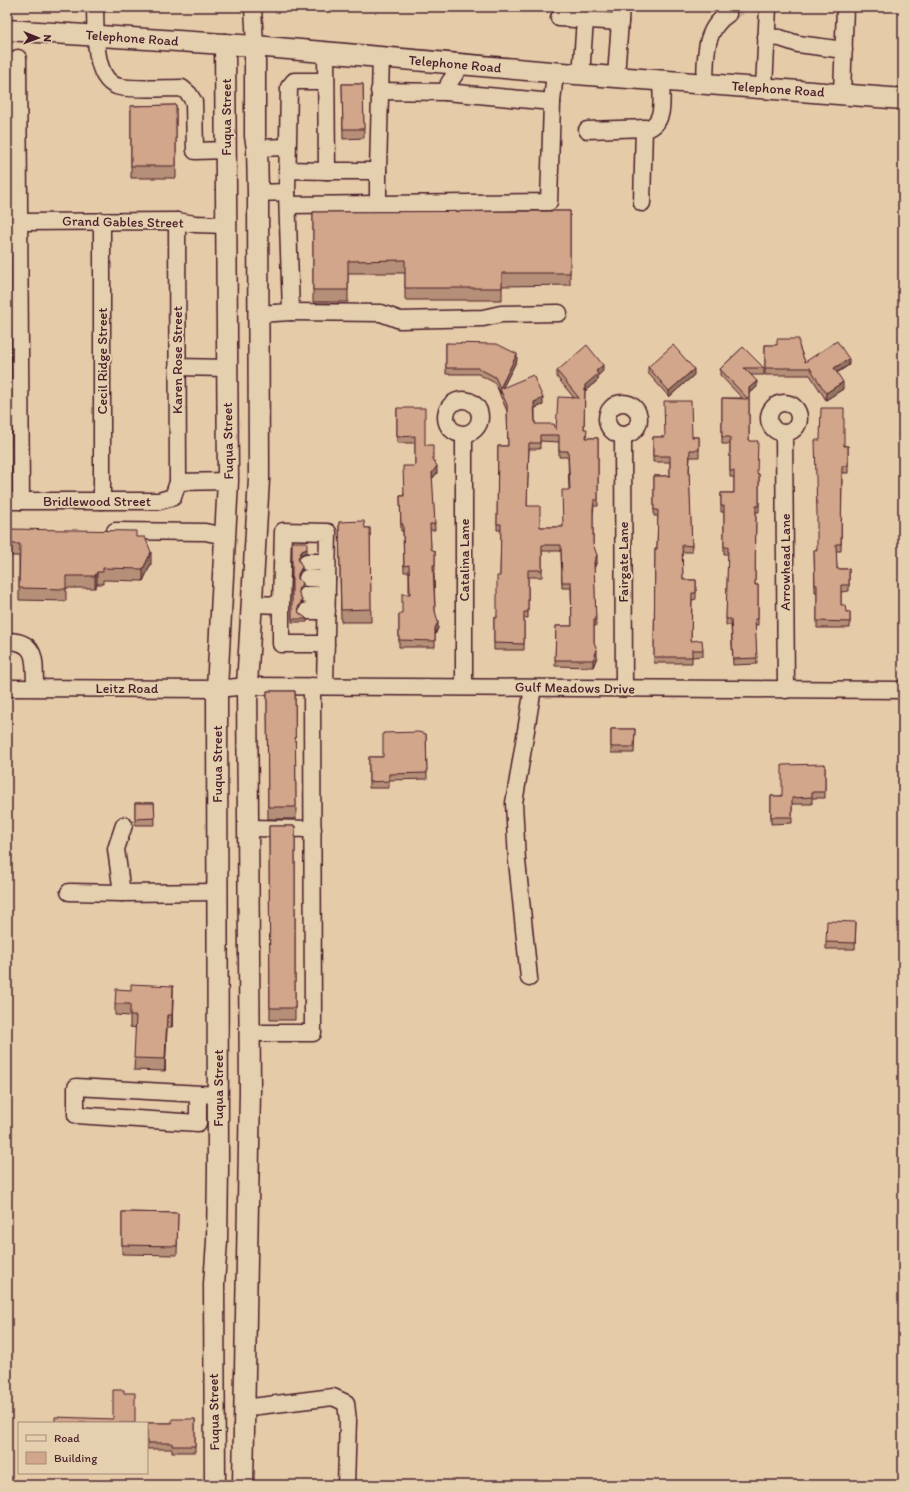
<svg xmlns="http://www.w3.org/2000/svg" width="910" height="1492" viewBox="0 0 910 1492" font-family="Itim,sans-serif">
	<rect width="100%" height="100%" fill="#e6cba9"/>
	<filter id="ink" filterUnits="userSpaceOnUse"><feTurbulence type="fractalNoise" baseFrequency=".025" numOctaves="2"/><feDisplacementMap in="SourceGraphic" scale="8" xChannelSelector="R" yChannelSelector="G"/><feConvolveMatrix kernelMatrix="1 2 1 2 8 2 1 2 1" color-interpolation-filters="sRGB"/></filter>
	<g filter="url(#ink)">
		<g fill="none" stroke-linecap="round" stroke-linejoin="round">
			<polyline stroke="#c7a990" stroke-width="16" stroke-dasharray="16 8" stroke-linecap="butt" points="728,14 740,7"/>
			<defs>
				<g id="minor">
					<path d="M95,7C96,28 92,82 120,87C137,90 164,88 182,88L189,94L194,102L195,151L226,150"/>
					<polyline points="253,7 255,46"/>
					<polyline points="559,18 620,22"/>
					<polyline points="766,37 780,38 798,44 844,50"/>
					<polyline points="326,52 327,171 378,171 381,57"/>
					<polyline points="18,58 21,501"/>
					<polyline points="581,75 585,20"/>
					<polyline points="616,77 621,7"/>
					<path d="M705,84C706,58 703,30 728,14"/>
					<polyline points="764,88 768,7"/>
					<polyline points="379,91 446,92 552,102 555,73"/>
					<polyline points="446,92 449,83 462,64"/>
					<polyline points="842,94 845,7"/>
					<path d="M587,130L649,128C666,121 661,96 661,80"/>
					<polyline points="257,148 287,147"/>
					<polyline points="287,170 327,171"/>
					<polyline points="258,193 287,192"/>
					<polyline points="378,203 378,171"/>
					<polyline points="642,203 644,128"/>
					<polyline points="288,205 549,202 552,102"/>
					<polyline points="19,222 177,221 195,224 226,225"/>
					<polyline points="291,312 381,313 400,320 483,318 501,314 559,313"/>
					<polyline points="258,314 291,312 287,192 289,87 294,81 326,81"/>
					<polyline points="177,367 227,368"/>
					<circle cx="463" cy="417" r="17"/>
					<circle cx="784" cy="418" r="15"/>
					<circle cx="623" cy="419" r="16"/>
					<polyline points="784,433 786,690"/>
					<polyline points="623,435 624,688"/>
					<polyline points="178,482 228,481"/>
					<polyline points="7,501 159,501 173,497 178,482 177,221"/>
					<polyline points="102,501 102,221"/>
					<polyline points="115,531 205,532 225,536"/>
					<polyline points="307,562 327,562"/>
					<polyline points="307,578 327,579"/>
					<polyline points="307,595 327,595"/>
					<polyline points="253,604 281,605 283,531 328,532 325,686"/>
					<polyline points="281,605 281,644 326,644"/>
					<polyline points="307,611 327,611"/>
					<path d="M7,641C39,641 34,663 35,687"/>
					<polyline points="464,686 464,435"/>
					<polyline points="7,688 217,689 247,686 903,690"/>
					<polyline points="124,825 116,849 122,893 217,892"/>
					<polyline points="248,828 313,829"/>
					<polyline points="69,892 122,893"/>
					<polyline points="529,978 517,861 514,803 533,688"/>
					<polyline points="250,1033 313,1033 312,686"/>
					<polyline points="198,1094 198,1123 76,1115 76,1087 219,1095"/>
					<polyline points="243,1408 333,1397 346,1403 348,1421 346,1485"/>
				</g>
				<g id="major">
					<polyline points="7,30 255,46 550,72 903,99"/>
					<polyline points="215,1485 214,1284 217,1241 218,1168 217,689 228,481 225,44"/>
					<polyline points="243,1485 250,1090 247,686 259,479 258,193 257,148 255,136 255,46"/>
				</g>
			</defs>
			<use href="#minor" stroke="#4a1f2b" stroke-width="19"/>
			<use href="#major" stroke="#4a1f2b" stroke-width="23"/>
			<use href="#minor" stroke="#e4d0ae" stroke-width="16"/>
			<use href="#major" stroke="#e4d0ae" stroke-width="20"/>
		</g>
		<g fill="#b58f77" stroke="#4a1f2b" fill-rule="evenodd">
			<polygon points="342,84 363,84 364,138 343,139"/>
			<polygon points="176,105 176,178 131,178 131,106"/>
			<polygon points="570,211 570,285 502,286 502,300 405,300 405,273 348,273 348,302 313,302 313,212"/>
			<path d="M446,343L517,360L503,387L543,405L535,408V424L556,430L574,398L557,377V371H603L598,376V380L585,391L584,429L587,438H598V506H594L593,515V544L597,561L594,568L596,626H594V642L597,657L593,667L555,666L556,626H572L571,588H562L561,551H542V577H528V618H524V650H494V618H497L500,576L501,530H497L498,446H508L507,411L500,395V393V394L495,383L478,374H446ZM540,441L559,442V457H568L569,490L563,527H540L527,506L529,449H540Z"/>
			<polygon points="765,345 799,346 805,362 849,365 837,373 843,389 826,400 810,375 765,375"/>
			<polygon points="743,347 764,368 764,375 750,375 757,387 749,394 749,441 757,474 759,474 759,512 756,512 755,585 758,585 758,625 755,625 757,664 733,665 731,625 726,625 728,554 724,554 724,512 721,512 721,493 734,493 734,477 730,477 730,444 722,444 722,398 742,398 720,375 720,369"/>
			<polygon points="648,367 694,375 669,397 648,373"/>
			<polygon points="397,408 425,445 433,459 437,473 432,479 435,530 430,530 431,549 435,551 435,571 434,571 435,611 438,628 435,635 435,647 399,647 399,614 402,614 409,594 409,572 404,572 403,531 401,531 400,496 403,496 415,466 415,443 397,443"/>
			<polygon points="653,437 699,437 699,457 690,457 689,474 692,552 682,552 683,580 696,580 696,599 692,600 691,641 703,650 703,656 692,657 692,663 654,663 655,549 657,549 658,516 654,516 654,476 670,476 670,462 653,462"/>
			<polygon points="844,446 848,446 848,473 842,473 841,551 836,551 837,569 849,569 849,591 841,592 841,605 846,612 850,612 850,628 817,628 817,592 815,592 814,550 817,550"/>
			<polygon points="339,522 365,528 370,528 371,622 341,622"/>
			<polygon points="7,529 136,537 151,564 143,581 103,580 103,584 97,584 95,588 66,588 66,601 19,600 19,556 7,556"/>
			<polygon points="292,542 307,552 302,554 298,560 302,570 298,576 298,579 303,586 299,590 298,593 302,603 298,610 299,613 307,619 307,622 292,622"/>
			<polygon points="267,691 295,691 296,819 268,819"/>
			<polygon points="611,729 635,729 634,753 611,753"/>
			<polygon points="426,734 427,779 389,780 389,788 369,788 369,757 383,757"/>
			<polygon points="825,764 825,798 812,798 812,804 792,804 792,823 771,824 771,796 782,796"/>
			<polygon points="135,803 154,803 155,825 135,825"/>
			<polygon points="269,826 295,826 295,1020 270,1020"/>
			<polygon points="856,922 855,949 826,949 826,942"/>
			<polygon points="173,997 172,1027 167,1027 165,1071 134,1070 136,1028 130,1027 130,1016 115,1015 115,1004"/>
			<polygon points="122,1212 178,1213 177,1255 122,1254"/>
			<polygon points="195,1419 195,1452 172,1452 172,1449 147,1449 147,1423 172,1423"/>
		</g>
		<g fill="#937461" stroke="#4a1f2b">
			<polygon points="517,354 517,360 501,391 500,389 500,394 500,388"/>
			<polygon points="849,359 849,365 834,374 834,368"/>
			<polygon points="603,365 603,371 598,376 598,380 585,391 585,385 596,371"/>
			<polygon points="694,369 694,375 669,397 669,391"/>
			<polygon points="757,381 757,387 749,394 749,388"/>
			<polygon points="843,382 843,389 826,400 826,393"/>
			<polygon points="543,398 543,405 534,408 534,402"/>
			<polygon points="437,466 437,473 432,479 432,473"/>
			<polygon points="307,549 307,552 302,554 298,562 298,558 302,551"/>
			<polygon points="151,552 151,564 143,581 143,569"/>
			<polygon points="597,555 597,561 594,569 594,562"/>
			<polygon points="302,567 302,570 298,577 298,574"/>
			<polygon points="97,572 97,584 95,588 95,576"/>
			<polygon points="303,583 303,586 299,590 298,595 298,591 299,587"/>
			<polygon points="302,600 302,603 298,611 298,608"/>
			<polygon points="438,622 438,628 435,635 435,628"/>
			<polygon points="597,650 597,657 593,667 593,660"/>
			<polygon points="173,986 173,997 172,1027 172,1015"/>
			<polygon points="167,1015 167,1027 165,1071 165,1059"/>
		</g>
		<g fill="#d2a68a" stroke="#4a1f2b" fill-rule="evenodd">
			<polygon points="342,84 363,84 364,129 343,129"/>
			<polygon points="176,105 176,166 131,166 131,106"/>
			<polygon points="570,211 570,273 502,273 502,288 405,288 405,260 348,261 348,290 313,290 313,212"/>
			<polygon points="777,339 799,339 799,346 805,362 837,341 849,359 834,368 843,382 826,393 810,368 765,368 765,345 777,345"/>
			<polygon points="446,343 497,344 517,354 500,388 495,377 478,368 446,368"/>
			<path d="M587,345L603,365L596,371L598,374L585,385L584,429H587L586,438H598V500H594L593,509V544L597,555L594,562L596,620H594V642L597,650L593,660H555L556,626H572L571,582H562L561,545H542V570H528V612H524V644L494,643V618H497V576H500L501,524H497L498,446H508L507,405L500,389L533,375L543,398L534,402L535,424H554L556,430L558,397L579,398L557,371ZM540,435H559V451H568L570,490H562L563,527H540V506H527L529,443H540Z"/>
			<polygon points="673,345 694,369 669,391 648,367"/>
			<polygon points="743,347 764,368 744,368 757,381 749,388 749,441 758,441 757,474 759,474 759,506 756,506 755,585 758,585 758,619 755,619 757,658 733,659 731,619 726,619 728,547 724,547 724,506 721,506 721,493 734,493 734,471 730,471 730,437 722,437 722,398 748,399 720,369"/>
			<polygon points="664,401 691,401 692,437 699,437 699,450 690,450 689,470 692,546 682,545 683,580 696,580 696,593 692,593 691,641 702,640 703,650 692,650 692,657 654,657 655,549 657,549 658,510 654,510 654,476 670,476 670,456 653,456 653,437 665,437"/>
			<polygon points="397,408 425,408 425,445 433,445 433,459 437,466 432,473 435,524 430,524 431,549 435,551 435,565 433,565 435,611 438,622 435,628 435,641 399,640 399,614 402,614 402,594 410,594 409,565 404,566 403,524 401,524 400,496 404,496 403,466 415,466 415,436 397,437"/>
			<polygon points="821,408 844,408 844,446 848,446 848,466 842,466 841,544 836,544 837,569 849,569 849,585 841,585 841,605 845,605 846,612 850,612 850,622 817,621 817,585 815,585 814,550 817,550 817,515 815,440 820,440"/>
			<polygon points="364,521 365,528 370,528 371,609 341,610 339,522"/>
			<polygon points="7,529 136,531 136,537 145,537 151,552 143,569 103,568 103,572 97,572 95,576 66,576 66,589 19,588 20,544 7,544"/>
			<polygon points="292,542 307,542 307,549 302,551 298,558 302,567 298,574 298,579 303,583 299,587 298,591 302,600 298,608 299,613 307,619 292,619"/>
			<polygon points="267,691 295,691 296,807 268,807"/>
			<polygon points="611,729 635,729 634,747 611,747"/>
			<polygon points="418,732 426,734 427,773 389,774 389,781 369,782 369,757 383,757 383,733"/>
			<polygon points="825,764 825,792 812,792 812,797 792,798 792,817 771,817 771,796 782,796 782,765"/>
			<polygon points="135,803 154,803 155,818 135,819"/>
			<polygon points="269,826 295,826 295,1008 270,1008"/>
			<polygon points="827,921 856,922 855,943 826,942"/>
			<polygon points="131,984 173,986 172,1015 167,1015 165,1059 134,1058 136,1016 130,1016 130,1004 115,1004 116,989 131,990"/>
			<polygon points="122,1212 178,1213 177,1246 122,1245"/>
			<polygon points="113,1390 124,1390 124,1393 135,1393 135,1423 55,1423 55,1417 113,1419"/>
			<polygon points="172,1419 195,1419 195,1446 172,1446 172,1443 147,1443 147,1423 172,1423"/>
		</g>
	</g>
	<g text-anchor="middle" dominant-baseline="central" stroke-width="4" stroke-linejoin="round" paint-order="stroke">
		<g font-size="14" fill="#4a1f2b" stroke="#e4d0ae">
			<text transform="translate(132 38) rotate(4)">Telephone Road</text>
			<text transform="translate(455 64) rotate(5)">Telephone Road</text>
			<text transform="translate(778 89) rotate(4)">Telephone Road</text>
			<text transform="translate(226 117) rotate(-90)">Fuqua Street</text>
			<text transform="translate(123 222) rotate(1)">Grand Gables Street</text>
			<text transform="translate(177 360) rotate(-90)">Karen Rose Street</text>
			<text transform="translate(102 361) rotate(-90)">Cecil Ridge Street</text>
			<text transform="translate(228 441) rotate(-91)">Fuqua Street</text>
			<text x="97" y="501">Bridlewood Street</text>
			<text transform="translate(464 560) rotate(-90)">Catalina Lane</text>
			<text transform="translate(623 562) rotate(-90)">Fairgate Lane</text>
			<text transform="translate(785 562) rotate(-90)">Arrowhead Lane</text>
			<text x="127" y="688">Leitz Road</text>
			<text transform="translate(575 688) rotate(1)">Gulf Meadows Drive</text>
			<text transform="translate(217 764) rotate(-90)">Fuqua Street</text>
			<text transform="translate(218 1088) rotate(-90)">Fuqua Street</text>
			<text transform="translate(214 1412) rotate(-91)">Fuqua Street</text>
		</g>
	</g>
	<rect width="910" height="1492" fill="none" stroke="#e4d0ae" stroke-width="24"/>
	<rect x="12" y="12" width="886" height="1468" fill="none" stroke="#4a1f2b" stroke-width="1.5" filter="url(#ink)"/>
	<rect x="18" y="1422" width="130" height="52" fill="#e4d0ae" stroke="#a6897a"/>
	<rect x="26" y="1435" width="20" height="6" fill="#e4d0ae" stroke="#a6897a"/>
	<text x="54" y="1442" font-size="12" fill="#4a1f2b">Road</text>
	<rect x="26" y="1452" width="20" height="12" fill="#d2a68a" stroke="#a6897a"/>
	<text x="54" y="1462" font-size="12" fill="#4a1f2b">Building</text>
	<g transform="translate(38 38) rotate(91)" stroke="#e4d0ae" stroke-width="3" paint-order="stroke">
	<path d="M0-3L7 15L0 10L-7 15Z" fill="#4a1f2b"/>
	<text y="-6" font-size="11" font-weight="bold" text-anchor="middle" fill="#4a1f2b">N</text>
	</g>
</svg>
